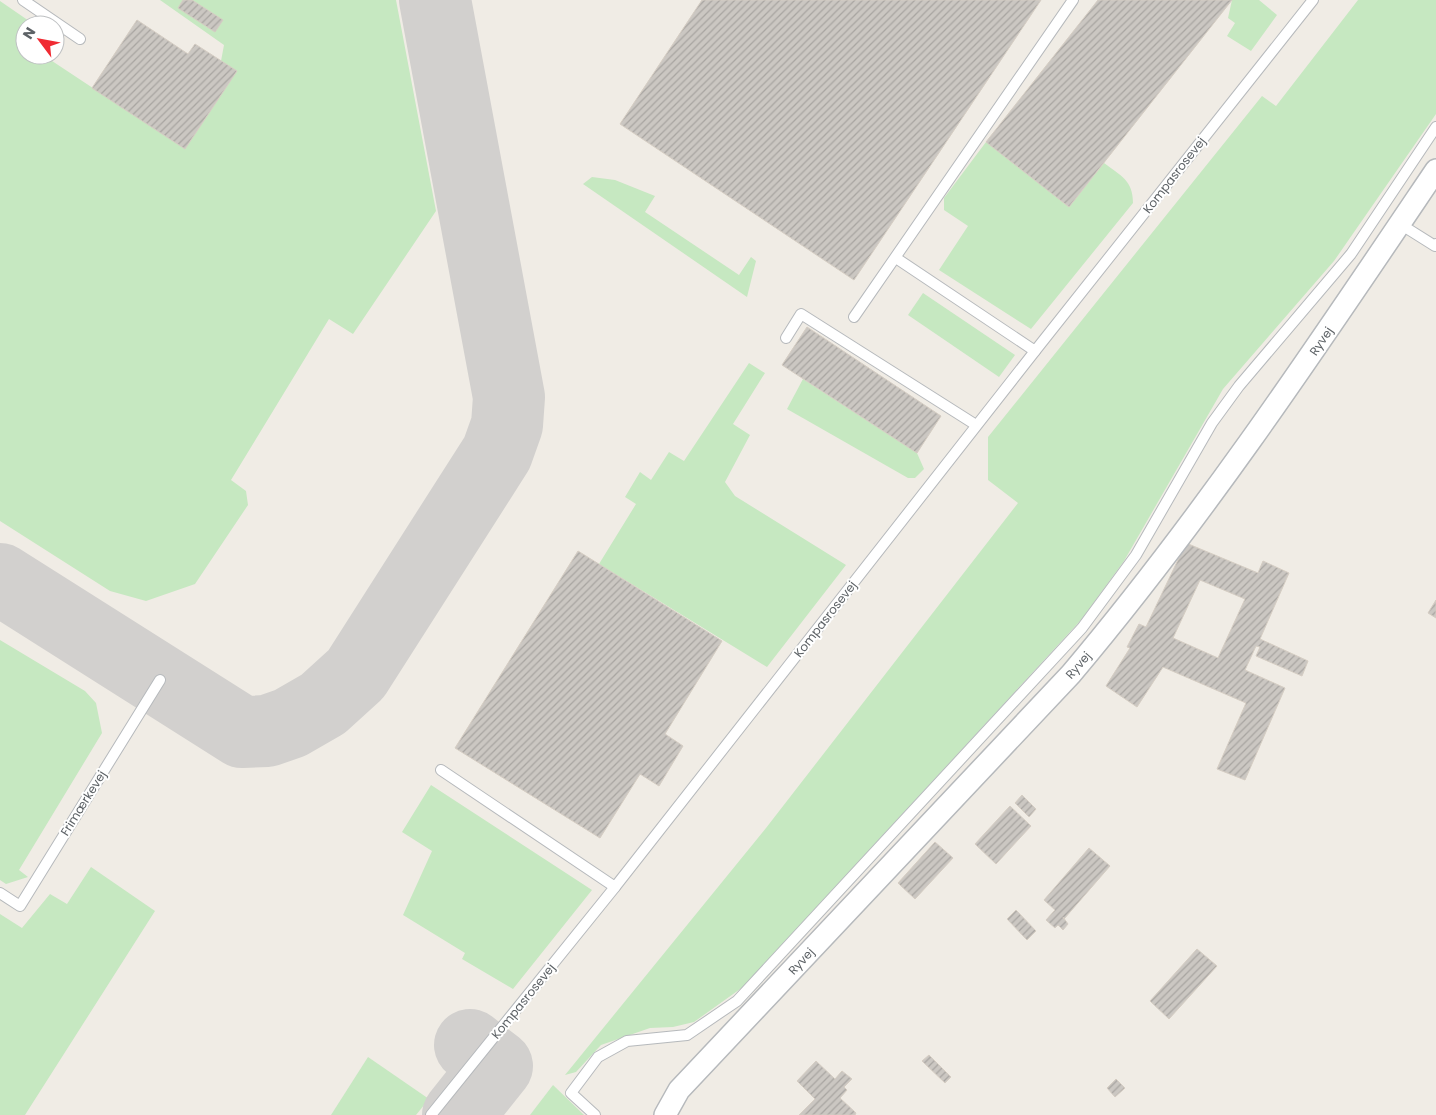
<svg xmlns="http://www.w3.org/2000/svg" width="1436" height="1115" viewBox="0 0 1436 1115" font-family="Poppins,sans-serif">
	<defs>
		<pattern id="building-hatch" width="6" height="6" patternUnits="userSpaceOnUse" patternTransform="scale(1.25)"><rect width="6" height="6" fill="#cbc7c2"/><path d="M-1 1l2-2M0 6l6-6M5 7l2-2" fill="none" stroke="#a8a5a1"/></pattern>
	</defs>
	<rect width="100%" height="100%" fill="#f0ece5"/>
	<g fill="#c6e8c1">
		<polygon points="160,0 396,0 436,211 353,334 329,319 231,480 246,491 248,505 195,584 146,601 110,591 0,521 0,1 32,23 25,25 25,55 43,55 185,149 237,71 221,61 224,45"/>
		<polygon points="1232,0 1259,0 1277,15 1251,51 1227,36 1235,23 1228,18"/>
		<polygon points="1358,0 1436,0 1436,114 1334,261 1223,389 1124,561 1081,620 743,987 694,1022 673,1027 650,1028 601,1045 576,1072 565,1075 766,828 1018,503 988,480 988,437 1262,96 1276,106"/>
		<path d="M986,142L1069,207L1104,163C1121,176 1133,180 1133,203L1031,329L939,270L968,226L944,210V198Z"/>
		<polygon points="592,177 615,180 655,196 645,212 739,275 751,257 756,261 747,297 583,184"/>
		<polygon points="923,293 1015,355 999,377 908,315"/>
		<polygon points="749,363 765,373 733,424 750,435 725,482 735,496 846,565 767,667 599,564 636,504 625,497 640,472 651,480 669,452 684,461"/>
		<polygon points="803,379 917,453 924,469 915,478 908,478 787,409"/>
		<polygon points="0,640 85,691 96,703 102,733 19,870 28,877 6,884 0,880"/>
		<polygon points="431,785 592,890 513,989 462,959 465,953 403,915 432,851 402,832"/>
		<polygon points="91,867 155,911 25,1115 0,1115 0,914 22,928 50,894 67,904"/>
		<polygon points="368,1057 429,1099 416,1115 331,1115"/>
		<polygon points="553,1085 584,1115 530,1115"/>
	</g>
	<g fill="none" stroke-linecap="round" stroke-linejoin="round">
		<g stroke="#d2d0ce" stroke-width="72">
			<polyline points="0,579 242,732 267,731 290,723 323,704 356,674 497,453 507,425 509,397 435,0"/>
			<polyline points="458,1115 497,1066 470,1045"/>
		</g>
	</g>
	<g fill="url(#building-hatch)" stroke="#d5cdc3" fill-rule="evenodd">
		<polygon points="183,0 192,0 223,20 215,32 178,8"/>
		<polygon points="702,0 1041,0 854,280 620,124"/>
		<polygon points="1098,0 1232,0 1069,207 986,142"/>
		<polygon points="137,20 188,54 195,44 237,71 185,149 92,88"/>
		<polygon points="807,327 941,416 917,453 782,365"/>
		<path d="M1186,543L1258,573L1263,561L1289,573L1260,639L1308,661L1302,676L1256,656L1260,647L1256,646L1245,670L1285,688L1245,780L1217,769L1246,703L1163,667L1137,707L1106,686L1130,648L1127,647L1139,624L1146,627ZM1200,580L1245,599L1218,658L1173,638Z"/>
		<polygon points="578,551 722,641 665,734 683,746 659,786 640,774 600,838 455,748"/>
		<polygon points="1436,600 1436,618 1428,613"/>
		<polygon points="1022,795 1036,809 1029,817 1015,803"/>
		<polygon points="1010,806 1031,826 996,864 975,844"/>
		<polygon points="935,842 953,858 915,899 898,883"/>
		<polygon points="1089,848 1110,866 1064,919 1063,917 1068,924 1063,930 1058,925 1055,928 1046,920 1055,910 1044,900"/>
		<polygon points="1016,910 1036,931 1027,940 1007,919"/>
		<polygon points="1197,949 1217,966 1169,1019 1150,1001"/>
		<polygon points="929,1055 951,1077 945,1083 922,1061"/>
		<polygon points="816,1061 835,1079 842,1071 852,1079 844,1087 847,1090 840,1098 856,1113 855,1115 799,1115 815,1099 797,1081"/>
		<polygon points="1116,1079 1125,1088 1115,1097 1107,1088"/>
	</g>
	<g fill="none" stroke-linecap="round" stroke-linejoin="round">
		<defs>
			<g id="lane">
				<polyline points="23,0 80,39"/>
				<polyline points="1400,224 1435,246 1436,244"/>
				<polyline points="896,258 1035,351 1313,0"/>
				<polyline points="854,317 1073,0"/>
				<polyline points="786,338 801,314 976,425"/>
				<polyline points="441,770 615,887 1035,351"/>
				<polyline points="0,893 20,906 160,680"/>
				<polyline points="431,1115 615,887"/>
				<polyline points="595,1115 571,1093 598,1057 627,1041 687,1035 737,1001 1082,628 1136,555 1212,423 1239,386 1351,254 1436,127"/>
			</g>
			<path id="street" d="M665,1115L679,1090L1071,674C1205,515 1320,342 1436,170"/>
		</defs>
		<use href="#lane" stroke="#b6b9bc" stroke-width="12"/>
		<use href="#street" stroke="#b6b9bc" stroke-width="24"/>
		<use href="#lane" stroke="#fff" stroke-width="10"/>
		<use href="#street" stroke="#fff" stroke-width="21"/>
	</g>
	<g text-anchor="middle" dominant-baseline="central" stroke-width="4" stroke-linejoin="round" paint-order="stroke">
		<g font-size="12" fill="#5d6266" stroke="#fff">
			<text transform="translate(1174 175) rotate(-52)">Kompasrosevej</text>
			<text transform="translate(1321 341) rotate(-56)">Ryvej</text>
			<text transform="translate(825 619) rotate(-52)">Kompasrosevej</text>
			<text transform="translate(1078 665) rotate(-49)">Ryvej</text>
			<text transform="translate(83 803) rotate(-58)">Frimærkevej</text>
			<text transform="translate(801 961) rotate(-47)">Ryvej</text>
			<text transform="translate(523 1001) rotate(-51)">Kompasrosevej</text>
		</g>
	</g>
	<g transform="translate(40 40) rotate(302)"><circle r="24" fill="#ffffff" stroke="#bec0c2"/>
	<path d="M0-4L9 19L0 12L-9 19Z" fill="#f02b33"/>
	<text y="-8" font-size="14" font-weight="bold" text-anchor="middle" fill="#5d6266">N</text>
	</g>
</svg>
